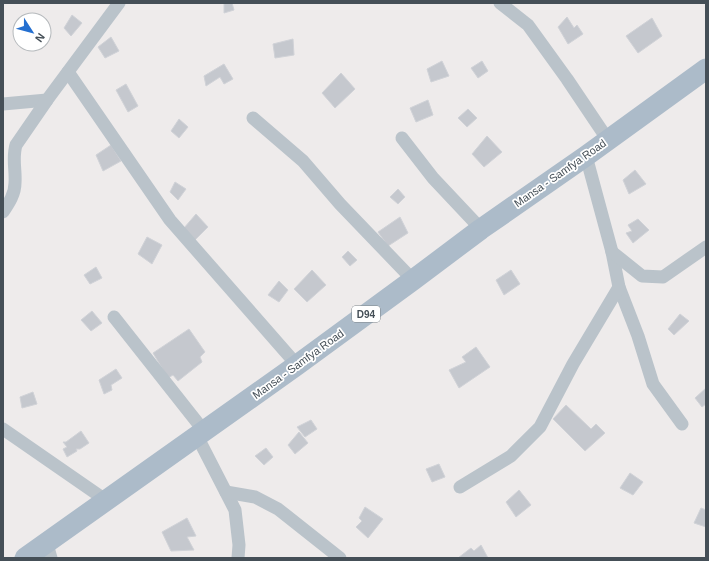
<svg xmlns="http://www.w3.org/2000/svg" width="709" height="561" viewBox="0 0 709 561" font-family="Helvetica,sans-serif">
	<rect width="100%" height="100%" fill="#eeebeb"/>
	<g fill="#c5c8ce" stroke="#d0d2d7">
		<polygon points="224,3 232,3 234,10 224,13"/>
		<polygon points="72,15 82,23 71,36 64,28"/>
		<polygon points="567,17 574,28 577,25 583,34 568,44 558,27"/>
		<polygon points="652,18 662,36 638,53 626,36"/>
		<polygon points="111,37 119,51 105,58 98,47"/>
		<polygon points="293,39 294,55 275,58 273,44"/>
		<polygon points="442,61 449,76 431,82 427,69"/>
		<polygon points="482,61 488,71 478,78 471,68"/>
		<polygon points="224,64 233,79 224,84 220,77 206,86 204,76"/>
		<polygon points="341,73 355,89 335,108 322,93"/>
		<polygon points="126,84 138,106 128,112 116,90"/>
		<polygon points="428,100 433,115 416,122 410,108"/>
		<polygon points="468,109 477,118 467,127 458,118"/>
		<polygon points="179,119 188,127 179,138 171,131"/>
		<polygon points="487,136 502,152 484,167 472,154"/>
		<polygon points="111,145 121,161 103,171 96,155"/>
		<polygon points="635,170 646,184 629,194 623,180"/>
		<polygon points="175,182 186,189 178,200 170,192"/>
		<polygon points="398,189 405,197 398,204 390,197"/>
		<polygon points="196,214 208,227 195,240 184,228"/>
		<polygon points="400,217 408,233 388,246 378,232"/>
		<polygon points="638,219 649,230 633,243 626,233 632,231 628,225"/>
		<polygon points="147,237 162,245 152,264 138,254"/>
		<polygon points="348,251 357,260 350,266 342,257"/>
		<polygon points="96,267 102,278 90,284 84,275"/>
		<polygon points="312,270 326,285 307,302 294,289"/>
		<polygon points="511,270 520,284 504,295 496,280"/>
		<polygon points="279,281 288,290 279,302 268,295"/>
		<polygon points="92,311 102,323 91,331 81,320"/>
		<polygon points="680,314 689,321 674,335 668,329"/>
		<polygon points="189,329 205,352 200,357 202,362 178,381 173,375 168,378 153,353"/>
		<polygon points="476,347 490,367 459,388 449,370 466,362 462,357"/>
		<polygon points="116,369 122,378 111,385 112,390 104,394 99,380"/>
		<polygon points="706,388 706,404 702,407 695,398"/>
		<polygon points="33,392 37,404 22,408 20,397"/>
		<polygon points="566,405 591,429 596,424 605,433 585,451 553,419"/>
		<polygon points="311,420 317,429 305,437 297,427"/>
		<polygon points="81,431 89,443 80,449 76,449 77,451 67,457 63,449 67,447 63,442 66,442"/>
		<polygon points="299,432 308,443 295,454 288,445"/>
		<polygon points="266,448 273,457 264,465 255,456"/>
		<polygon points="439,464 445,477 432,482 426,469"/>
		<polygon points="630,473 643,482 633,495 620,488"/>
		<polygon points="519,490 531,505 516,517 506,502"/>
		<polygon points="365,507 383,519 368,538 356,527 362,521 359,518"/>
		<polygon points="701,508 706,510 706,527 694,523"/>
		<polygon points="187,518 196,536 187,537 194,550 171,551 162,532"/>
		<polygon points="481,545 488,558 458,558 471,548 474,551"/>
	</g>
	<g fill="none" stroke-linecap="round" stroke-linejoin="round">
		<g stroke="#bac3ca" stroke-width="13">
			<polyline points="500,3 528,25 567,79 608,140"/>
			<polyline points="68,72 170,220 297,365"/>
			<polyline points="3,104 47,100"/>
			<polyline points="253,118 303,161 340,204 413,280"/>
			<polyline points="402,138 433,178 481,229"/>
			<polyline points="586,156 612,252 619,287 638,336 653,384 682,424"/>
			<path d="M3,212C9,203 15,194 15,183C16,170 12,158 16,145L47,100L119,3"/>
			<polyline points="612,252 642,276 663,277 706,247"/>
			<polyline points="114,317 204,431"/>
			<polyline points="3,429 107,501"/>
			<polyline points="197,436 235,510 239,545 238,558"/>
			<polyline points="460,487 511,456 540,427 573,364 619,287"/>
			<polyline points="226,492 255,497 278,509 340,558"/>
			<polyline points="47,544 51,558"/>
		</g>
		<polyline stroke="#acbbc9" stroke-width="21" points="25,558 297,365 413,280 481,229 586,156 706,69"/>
	</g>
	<g text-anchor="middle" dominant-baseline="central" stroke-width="3.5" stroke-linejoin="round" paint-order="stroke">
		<rect fill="#fff" stroke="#7d8489" stroke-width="1" x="352" y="306" width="28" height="16" rx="3"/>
		<g font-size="10" font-weight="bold" fill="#454f57">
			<text x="366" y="314">D94</text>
		</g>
		<g font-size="11" fill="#454f57" stroke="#fff">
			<text transform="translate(560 173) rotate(-35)">Mansa - Samfya Road</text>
			<text transform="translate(298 364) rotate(-36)">Mansa - Samfya Road</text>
		</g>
	</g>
	<rect width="709" height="561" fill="none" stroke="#454f57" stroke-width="8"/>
	<g transform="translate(32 32) rotate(126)"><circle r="19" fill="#ffffff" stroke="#b5b9bc"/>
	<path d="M0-3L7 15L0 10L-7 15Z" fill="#246fd0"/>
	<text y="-6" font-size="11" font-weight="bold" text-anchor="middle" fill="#454f57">N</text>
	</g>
</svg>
